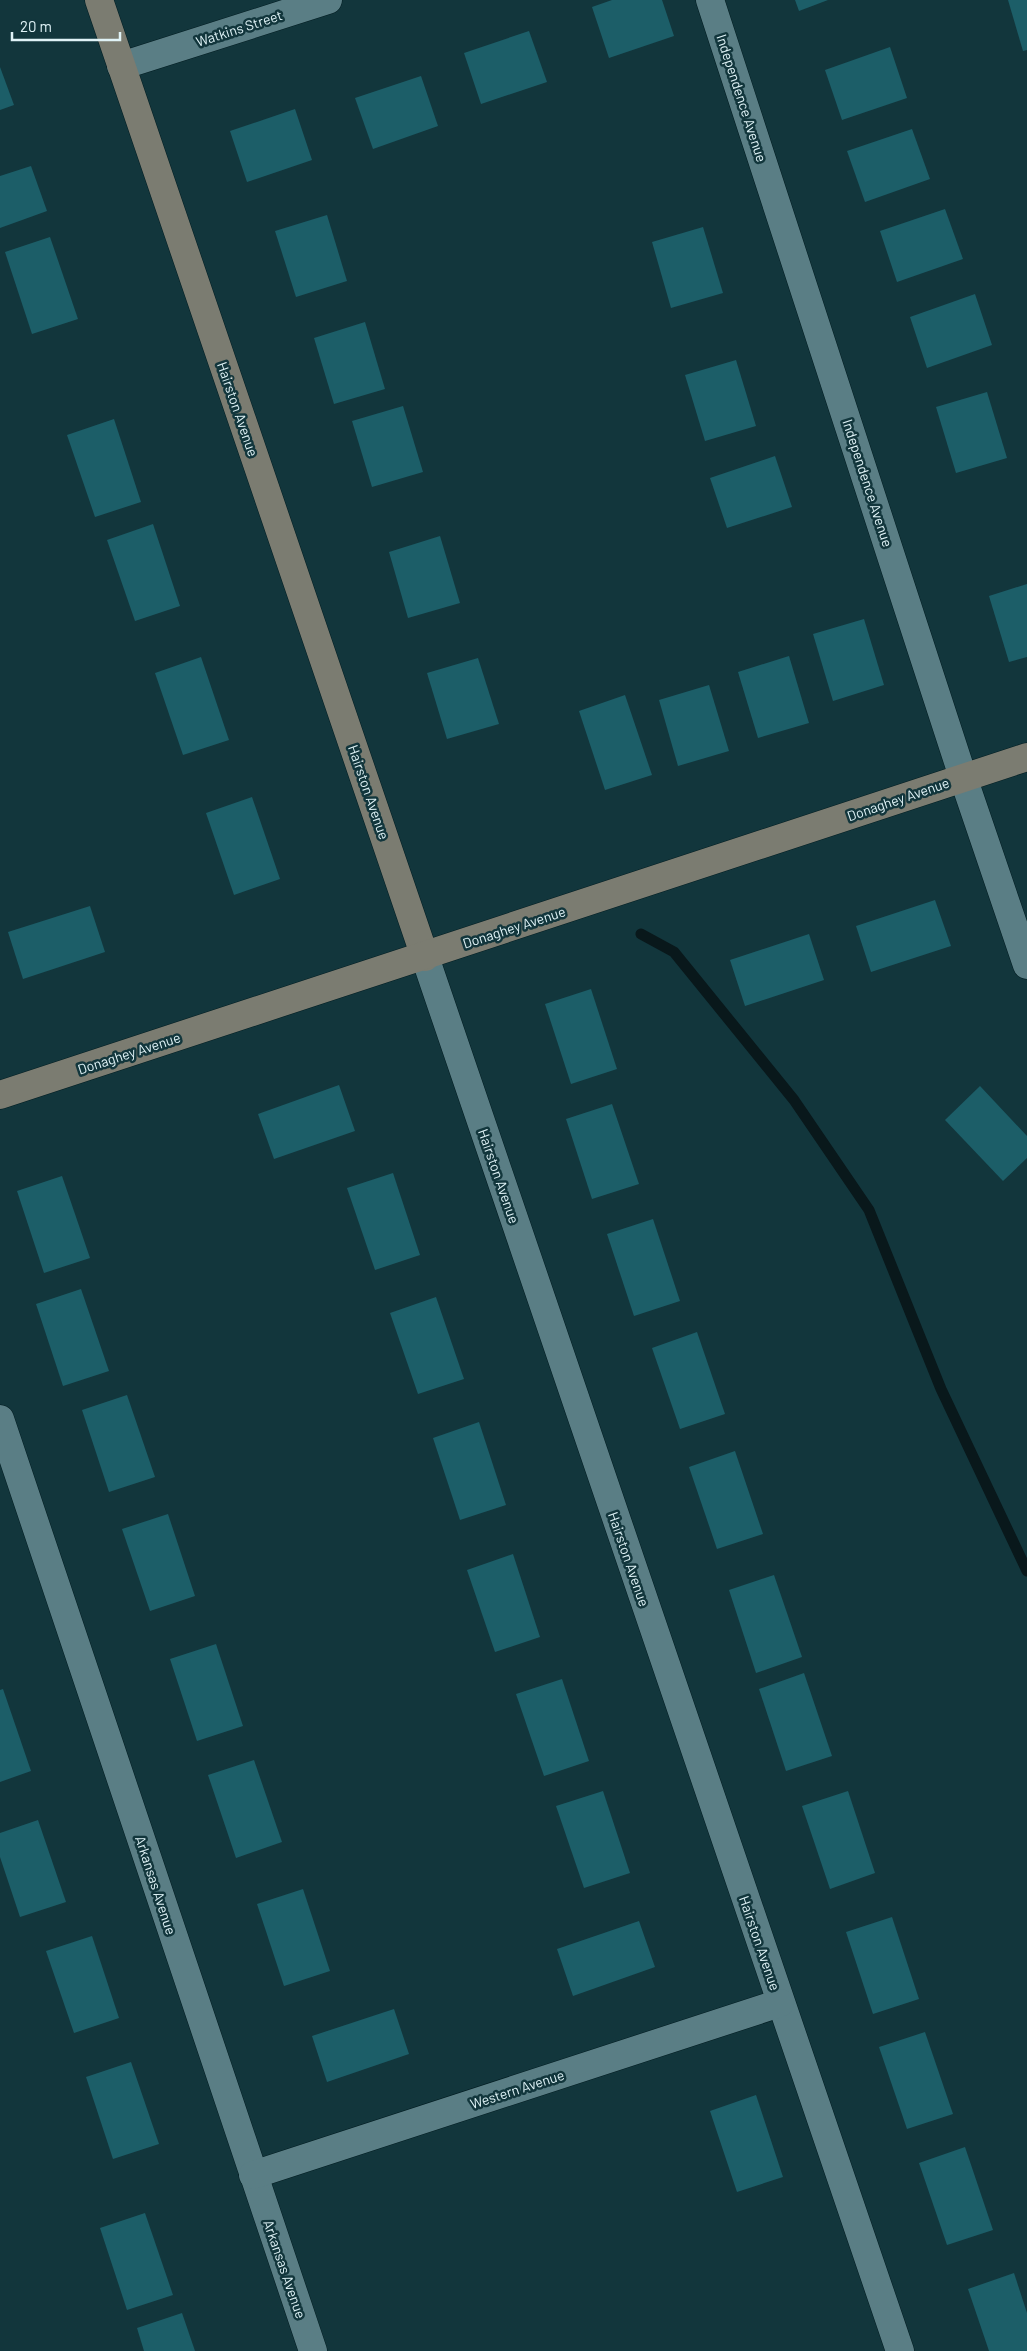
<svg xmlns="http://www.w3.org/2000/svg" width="1027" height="2351" viewBox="0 0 1027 2351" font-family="Barlow,sans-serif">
	<rect width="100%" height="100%" fill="#12363c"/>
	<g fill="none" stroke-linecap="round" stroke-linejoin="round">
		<polyline stroke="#09181b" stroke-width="11" points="641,934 674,952 794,1100 869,1210 941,1389 1027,1571"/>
	</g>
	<g fill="#1c5e68">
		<polygon points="612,0 662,0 674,36 609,58 592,7"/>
		<polygon points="795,0 828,0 799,11"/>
		<polygon points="1008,0 1027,0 1027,50 1023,51"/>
		<polygon points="529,31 547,82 481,104 464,53"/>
		<polygon points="890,47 907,98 842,120 825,70"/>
		<polygon points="0,67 14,105 0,110"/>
		<polygon points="421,76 438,126 373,149 355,98"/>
		<polygon points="295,109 312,160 247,182 230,131"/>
		<polygon points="912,129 930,179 865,202 847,151"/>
		<polygon points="31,166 47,211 0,228 0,176"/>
		<polygon points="945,209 963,259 897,282 880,231"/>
		<polygon points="327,215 347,281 296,297 275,231"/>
		<polygon points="703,227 723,293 671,308 652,242"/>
		<polygon points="50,237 78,319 32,334 5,252"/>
		<polygon points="975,294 992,345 927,368 910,317"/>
		<polygon points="365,322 385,389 334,404 314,338"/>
		<polygon points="736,360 756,426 705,441 685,375"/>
		<polygon points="987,392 1007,458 956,473 936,407"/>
		<polygon points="403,406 423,472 372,487 352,421"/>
		<polygon points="114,419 141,502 95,517 67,435"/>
		<polygon points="775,456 792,507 727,528 710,478"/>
		<polygon points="153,524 180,606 135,621 107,540"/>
		<polygon points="440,536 460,603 408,618 389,552"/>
		<polygon points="1027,584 1027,657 1009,662 989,596"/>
		<polygon points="864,619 884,685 833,701 813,634"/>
		<polygon points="789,656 809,723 758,738 738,672"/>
		<polygon points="201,657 229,740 183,755 155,673"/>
		<polygon points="478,658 499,724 447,739 427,673"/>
		<polygon points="709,685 729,751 678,766 659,700"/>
		<polygon points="625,695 652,775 605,790 579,711"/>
		<polygon points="252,797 280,879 234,895 206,813"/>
		<polygon points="935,900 951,946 871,972 856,926"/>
		<polygon points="90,906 105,952 23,979 8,932"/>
		<polygon points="809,934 824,980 745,1006 730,960"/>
		<polygon points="591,989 617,1069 571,1084 545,1004"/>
		<polygon points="339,1085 355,1131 274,1159 258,1114"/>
		<polygon points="980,1086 1027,1136 1027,1158 1003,1181 945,1120"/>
		<polygon points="612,1104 639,1184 592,1199 566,1119"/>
		<polygon points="393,1173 420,1255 375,1270 347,1188"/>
		<polygon points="62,1176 90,1258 44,1273 17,1191"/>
		<polygon points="653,1219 680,1301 634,1316 607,1234"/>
		<polygon points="81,1289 109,1371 63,1386 36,1304"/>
		<polygon points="436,1297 464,1379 418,1394 390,1313"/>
		<polygon points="697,1332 725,1414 680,1429 652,1348"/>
		<polygon points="127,1395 155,1477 109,1492 82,1410"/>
		<polygon points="479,1422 506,1505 460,1520 433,1438"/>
		<polygon points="735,1451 763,1534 717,1549 689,1467"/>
		<polygon points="168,1514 195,1596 150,1611 122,1529"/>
		<polygon points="513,1554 540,1637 495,1652 467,1570"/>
		<polygon points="774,1575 802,1657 756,1673 729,1590"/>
		<polygon points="216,1644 243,1726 197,1741 170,1659"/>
		<polygon points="804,1673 832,1756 786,1771 759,1689"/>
		<polygon points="562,1679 589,1761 544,1776 516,1694"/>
		<polygon points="3,1689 31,1771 0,1782 0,1690"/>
		<polygon points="254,1760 282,1842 236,1858 208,1775"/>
		<polygon points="603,1791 630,1873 584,1888 556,1806"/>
		<polygon points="848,1791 875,1873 830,1889 802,1806"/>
		<polygon points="38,1820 66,1902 20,1917 0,1857 0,1833"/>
		<polygon points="303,1889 330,1971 284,1986 257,1904"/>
		<polygon points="892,1917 919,1999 873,2014 846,1932"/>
		<polygon points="639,1921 655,1967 573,1996 557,1949"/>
		<polygon points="92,1936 119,2018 74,2033 46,1951"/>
		<polygon points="394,2009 409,2054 327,2082 312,2036"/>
		<polygon points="925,2032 953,2114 907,2129 879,2047"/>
		<polygon points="131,2062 159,2144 113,2159 86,2077"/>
		<polygon points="756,2095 783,2177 737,2192 710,2111"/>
		<polygon points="965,2147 993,2230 947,2245 919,2163"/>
		<polygon points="145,2213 173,2295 127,2310 100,2228"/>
		<polygon points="1014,2273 1027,2313 1027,2351 989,2351 968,2289"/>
		<polygon points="182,2313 195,2351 144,2351 137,2328"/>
	</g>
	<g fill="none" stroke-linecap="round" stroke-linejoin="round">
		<defs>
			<g id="street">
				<polyline points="710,0 963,777 1027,965"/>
				<polyline points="121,66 328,0"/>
				<polyline points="425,957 900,2351"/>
				<polyline points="0,1419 313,2351"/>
				<polyline points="253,2175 780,2003"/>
			</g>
			<g id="secondary">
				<polyline points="99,0 425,957"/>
				<polyline points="0,1095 1027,757"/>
			</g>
		</defs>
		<use href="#street" stroke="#021c21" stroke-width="29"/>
		<use href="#secondary" stroke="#021c21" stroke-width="29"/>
		<use href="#street" stroke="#5a7e85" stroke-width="28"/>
		<use href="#secondary" stroke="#7b7c71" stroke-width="28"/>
	</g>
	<g text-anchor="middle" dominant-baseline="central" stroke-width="5" stroke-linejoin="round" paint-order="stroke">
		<g font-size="14" fill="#e0f3f7" stroke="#12363c">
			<text transform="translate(239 28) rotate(-18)">Watkins Street</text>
			<text transform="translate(742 98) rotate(72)">Independence Avenue</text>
			<text transform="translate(238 409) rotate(71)">Hairston Avenue</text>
			<text transform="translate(868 483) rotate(72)">Independence Avenue</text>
			<text transform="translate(369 792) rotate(71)">Hairston Avenue</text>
			<text transform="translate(898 799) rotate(-19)">Donaghey Avenue</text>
			<text transform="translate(514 927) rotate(-18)">Donaghey Avenue</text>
			<text transform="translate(129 1053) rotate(-18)">Donaghey Avenue</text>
			<text transform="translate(499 1176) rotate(71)">Hairston Avenue</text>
			<text transform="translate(629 1559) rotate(71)">Hairston Avenue</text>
			<text transform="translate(156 1885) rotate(72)">Arkansas Avenue</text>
			<text transform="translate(760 1943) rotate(71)">Hairston Avenue</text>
			<text transform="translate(517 2089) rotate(-18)">Western Avenue</text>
			<text transform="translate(285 2269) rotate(71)">Arkansas Avenue</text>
		</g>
	</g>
	<path d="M12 32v8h108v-8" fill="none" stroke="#e0f3f7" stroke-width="2.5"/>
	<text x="20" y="32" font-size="15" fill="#e0f3f7" stroke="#12363c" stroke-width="4" paint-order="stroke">20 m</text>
</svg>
